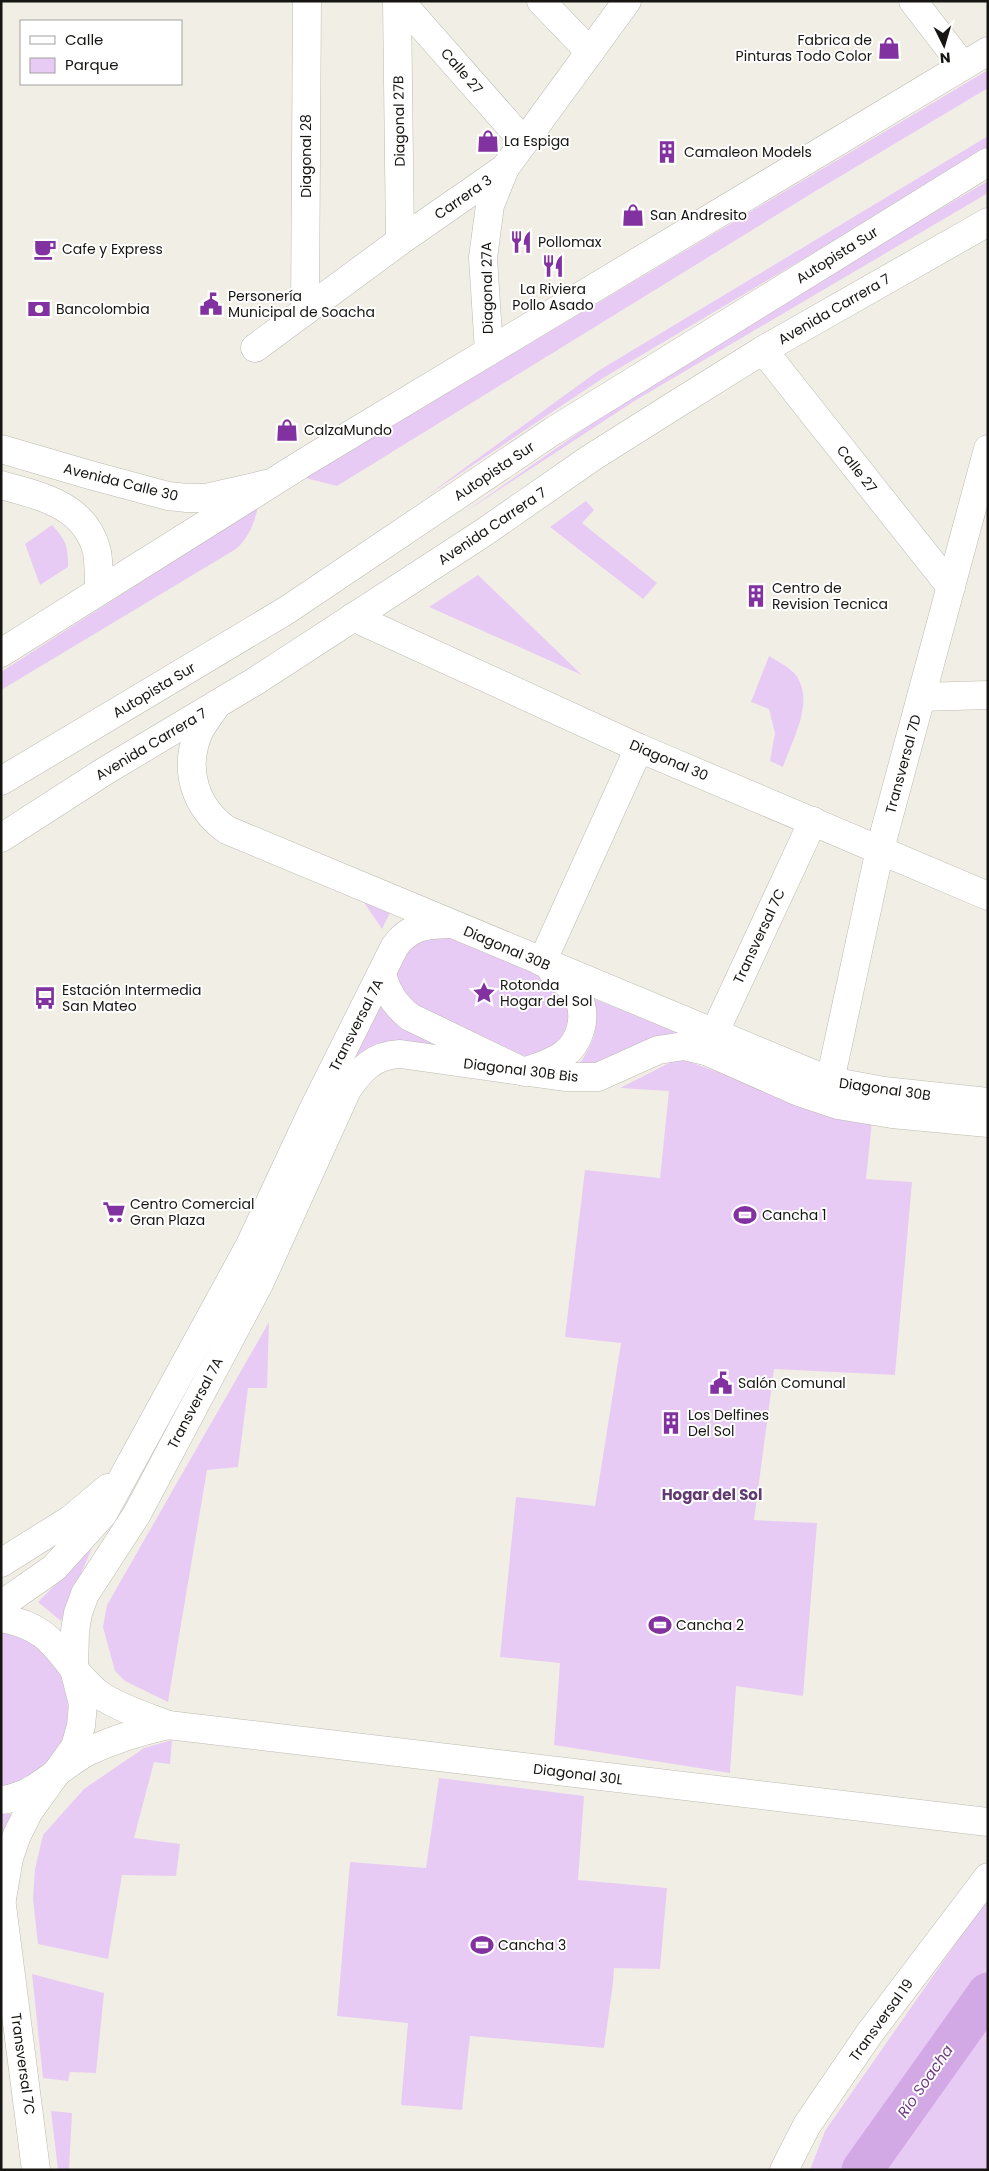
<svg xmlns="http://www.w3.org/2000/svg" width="989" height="2171" viewBox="0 0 989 2171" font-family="Poppins,sans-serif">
	<rect width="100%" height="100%" fill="#f1efe5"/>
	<g fill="#e8cbf5">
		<polygon points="988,70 988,88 814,192 337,486 305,478"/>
		<polygon points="988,136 988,149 603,378 425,497 598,371"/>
		<polygon points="988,181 988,193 636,400 462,514 624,401 791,296"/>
		<polygon points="586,501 594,510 582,523 657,583 643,599 550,527"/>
		<path d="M258,507C254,524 249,537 236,549L1,690V672Z"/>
		<path d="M52,525C66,540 68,546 68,567L40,585L25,544Z"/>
		<polygon points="478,575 582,675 429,607"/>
		<path d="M769,656C777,661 789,667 795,674C816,700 792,740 783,767L770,761L775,733L769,709L751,702Z"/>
		<polygon points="361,898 391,911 382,929"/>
		<path d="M449,937L551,980L572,1003L571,1034L531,1059L422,1008C408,998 401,990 395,974C412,943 414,940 449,937Z"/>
		<path d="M594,999L684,1035L612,1062L578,1066C595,1041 599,1029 594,999Z"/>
		<polygon points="380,1000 454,1049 379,1048 352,1060"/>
		<polygon points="679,1058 826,1111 872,1121 866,1179 912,1182 895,1375 774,1369 754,1520 817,1523 803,1696 736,1686 730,1773 554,1745 560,1663 500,1657 516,1497 595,1506 621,1343 565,1337 585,1170 660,1178 669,1091 620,1088"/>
		<polygon points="269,1322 267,1388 248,1388 238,1467 207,1470 168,1702 125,1681 115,1671 103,1627 107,1605"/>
		<polygon points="92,1548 61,1621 38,1602"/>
		<path d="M1,1632C14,1634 26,1638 37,1646C74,1674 79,1732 46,1765C33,1778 18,1782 1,1787Z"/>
		<polygon points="172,1740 170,1764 154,1762 134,1838 180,1844 176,1876 122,1875 108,1959 38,1944 33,1899 35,1869 43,1835 84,1789 144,1748"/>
		<polygon points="439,1778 584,1796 578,1880 667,1888 660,1969 614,1968 613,1983 604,2048 470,2036 462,2110 401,2105 408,2023 337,2016 350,1862 426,1868"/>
		<polygon points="1,1814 12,1814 1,1840"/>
		<polygon points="988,1897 988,2170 810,2170 825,2131"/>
		<polygon points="32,1974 104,1993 96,2073 70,2072 68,2081 43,2078"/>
		<polygon points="51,2111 72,2113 69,2170 58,2170"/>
	</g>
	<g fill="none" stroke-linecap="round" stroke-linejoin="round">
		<polyline stroke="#d2a9e4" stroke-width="41" points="862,2170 988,1993"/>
		<defs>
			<g id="minor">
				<polyline points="397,1 400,241"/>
				<polyline points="400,1 524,142"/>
				<polyline points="541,1 590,52"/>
				<polyline points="913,1 963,66"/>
				<polyline points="305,311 307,1"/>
				<polyline points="255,348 400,241 505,168 627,1"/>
				<polyline points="763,350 951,587"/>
				<polyline points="489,351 483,258 490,205 505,168"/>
				<polyline points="353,617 639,748 988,896"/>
				<polyline points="921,697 988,695"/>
				<polyline points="542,962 639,748"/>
				<polyline points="706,1051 813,821"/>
				<polyline points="830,1081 880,849 988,449"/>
			</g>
			<g id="secondary">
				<path d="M217,704C211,714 202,724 198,734C183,771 196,808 227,830L830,1081L884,1091L988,1102"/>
				<path d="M382,973C386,992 395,1005 410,1017L524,1072C537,1067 552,1063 563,1055C580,1043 587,1018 579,999C574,988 562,979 552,971"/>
				<polyline points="1,1563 71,1519 108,1488"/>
				<path d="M1,1605L54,1568L103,1514L250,1245L312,1112L395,946C411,925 426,925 450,924"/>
				<path d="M1,1618C58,1628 58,1659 95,1691C110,1705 148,1717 168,1725L988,1822"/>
				<path d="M1,1800C36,1797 58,1767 87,1752C112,1740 141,1731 168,1725"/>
				<polyline points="1,1898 36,2170"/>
				<path d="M2,1899L9,1858L17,1835L29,1811L75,1747L81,1726L83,1704L74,1669L75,1631L78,1613L85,1594L137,1514L259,1284L347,1090C361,1069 374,1055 400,1054L565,1077H598L658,1050L684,1046L706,1051L799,1092L838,1105L892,1114L988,1123"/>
				<polyline points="784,2170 807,2125 869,2034 988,1877"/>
			</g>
			<g id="primary">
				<polyline points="1,449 90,475 168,496 187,498 206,498 267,484"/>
				<path d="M1,485C41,496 86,505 97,552C99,564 99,578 99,591"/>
				<polyline points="1,838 105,771 254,682 483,533 591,458 675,405 763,350 988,222"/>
			</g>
			<g id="trunk">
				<polyline points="1,653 305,462 988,51"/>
				<polyline points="1,781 287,610 553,431 988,162"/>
			</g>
		</defs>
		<use href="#minor" stroke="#bcbab1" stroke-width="29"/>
		<use href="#secondary" stroke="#bcbab1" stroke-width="29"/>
		<use href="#primary" stroke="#bcbab1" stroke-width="29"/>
		<use href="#trunk" stroke="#bcbab1" stroke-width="29"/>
		<use href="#minor" stroke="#fff" stroke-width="28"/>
		<use href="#secondary" stroke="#fff" stroke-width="28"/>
		<use href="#primary" stroke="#fff" stroke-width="28"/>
		<use href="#trunk" stroke="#fff" stroke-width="28"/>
	</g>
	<defs>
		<symbol id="shop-bare" viewBox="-9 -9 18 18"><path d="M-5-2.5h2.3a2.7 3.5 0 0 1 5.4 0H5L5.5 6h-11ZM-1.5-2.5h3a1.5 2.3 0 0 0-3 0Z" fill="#8231a1" stroke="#fff" stroke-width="2.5" paint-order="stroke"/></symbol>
		<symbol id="building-bare" viewBox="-9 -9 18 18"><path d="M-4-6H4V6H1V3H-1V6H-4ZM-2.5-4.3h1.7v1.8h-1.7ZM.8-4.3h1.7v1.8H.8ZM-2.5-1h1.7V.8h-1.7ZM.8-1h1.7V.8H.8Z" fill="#8231a1" stroke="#fff" stroke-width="2.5" paint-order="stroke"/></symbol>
		<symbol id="restaurant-bare" viewBox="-9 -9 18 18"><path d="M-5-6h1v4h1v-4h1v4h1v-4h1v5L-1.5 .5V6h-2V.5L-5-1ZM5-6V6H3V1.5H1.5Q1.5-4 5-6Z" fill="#8231a1" stroke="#fff" stroke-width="2.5" paint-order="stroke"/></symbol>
		<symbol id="cafe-bare" viewBox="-9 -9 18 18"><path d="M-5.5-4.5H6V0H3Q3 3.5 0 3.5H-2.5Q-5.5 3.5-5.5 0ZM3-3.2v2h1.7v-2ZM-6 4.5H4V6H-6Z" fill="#8231a1" stroke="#fff" stroke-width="2.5" paint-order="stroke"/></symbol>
		<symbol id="civic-bare" viewBox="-9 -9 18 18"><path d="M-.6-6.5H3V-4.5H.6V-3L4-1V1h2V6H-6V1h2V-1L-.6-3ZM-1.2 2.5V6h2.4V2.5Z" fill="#8231a1" stroke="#fff" stroke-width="2.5" paint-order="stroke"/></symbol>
		<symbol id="bank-bare" viewBox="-9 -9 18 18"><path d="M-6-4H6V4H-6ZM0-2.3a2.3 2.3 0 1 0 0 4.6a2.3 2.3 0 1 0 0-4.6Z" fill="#8231a1" stroke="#fff" stroke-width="2.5" paint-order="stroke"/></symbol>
		<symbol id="sight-bare" viewBox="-9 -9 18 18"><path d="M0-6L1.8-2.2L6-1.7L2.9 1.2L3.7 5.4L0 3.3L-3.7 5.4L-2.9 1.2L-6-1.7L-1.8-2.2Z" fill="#8231a1" stroke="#fff" stroke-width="2.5" paint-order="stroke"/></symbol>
		<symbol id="bus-bare" viewBox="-9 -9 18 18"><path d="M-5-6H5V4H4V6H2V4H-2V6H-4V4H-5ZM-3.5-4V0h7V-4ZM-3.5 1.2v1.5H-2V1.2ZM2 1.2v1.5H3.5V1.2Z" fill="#8231a1" stroke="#fff" stroke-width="2.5" paint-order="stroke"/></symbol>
		<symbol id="supermarket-bare" viewBox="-9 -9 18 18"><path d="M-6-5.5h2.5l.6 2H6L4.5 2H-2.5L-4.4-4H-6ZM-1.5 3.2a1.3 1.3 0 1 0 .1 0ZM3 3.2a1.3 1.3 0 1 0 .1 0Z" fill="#8231a1" stroke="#fff" stroke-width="2.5" paint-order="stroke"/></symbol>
		<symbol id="stadium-bare" viewBox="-9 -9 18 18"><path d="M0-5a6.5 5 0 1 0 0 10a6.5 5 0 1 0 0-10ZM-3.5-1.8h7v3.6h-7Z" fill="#8231a1" stroke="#fff" stroke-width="2.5" paint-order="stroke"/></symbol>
	</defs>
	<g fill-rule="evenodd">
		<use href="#shop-bare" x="873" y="32" width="32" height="32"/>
		<use href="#shop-bare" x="472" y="125" width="32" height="32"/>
		<use href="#building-bare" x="651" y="136" width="32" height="32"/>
		<use href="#shop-bare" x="617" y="199" width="32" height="32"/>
		<use href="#restaurant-bare" x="505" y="226" width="32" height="32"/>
		<use href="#cafe-bare" x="29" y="233" width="32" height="32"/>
		<use href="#restaurant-bare" x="537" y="250" width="32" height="32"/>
		<use href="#civic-bare" x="195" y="288" width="32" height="32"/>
		<use href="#bank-bare" x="23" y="293" width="32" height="32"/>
		<use href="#shop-bare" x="271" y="414" width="32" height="32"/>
		<use href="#building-bare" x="740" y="580" width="32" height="32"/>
		<use href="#sight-bare" x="468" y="977" width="32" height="32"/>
		<use href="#bus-bare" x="29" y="982" width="32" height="32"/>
		<use href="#supermarket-bare" x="98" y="1196" width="32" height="32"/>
		<use href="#stadium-bare" x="729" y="1199" width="32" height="32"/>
		<use href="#civic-bare" x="705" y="1367" width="32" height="32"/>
		<use href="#building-bare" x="655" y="1407" width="32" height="32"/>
		<use href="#stadium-bare" x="644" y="1609" width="32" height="32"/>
		<use href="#stadium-bare" x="466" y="1929" width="32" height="32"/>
	</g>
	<g text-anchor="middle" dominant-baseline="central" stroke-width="4" stroke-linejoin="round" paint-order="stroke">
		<g font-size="14" fill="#161512" stroke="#fff" text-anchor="start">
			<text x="872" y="40" text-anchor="end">Fabrica de<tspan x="872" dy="16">Pinturas Todo Color</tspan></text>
			<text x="504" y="141">La Espiga</text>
			<text x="684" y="152">Camaleon Models</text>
			<text x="650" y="215">San Andresito</text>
			<text x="538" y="242">Pollomax</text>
			<text x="62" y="249">Cafe y Express</text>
			<text x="553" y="289" text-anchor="middle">La Riviera<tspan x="553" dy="16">Pollo Asado</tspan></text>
			<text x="228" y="296">Personería<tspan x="228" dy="16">Municipal de Soacha</tspan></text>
			<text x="56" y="309">Bancolombia</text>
			<text x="304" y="430">CalzaMundo</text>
			<text x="772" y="588">Centro de<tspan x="772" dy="16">Revision Tecnica</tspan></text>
			<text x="500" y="985">Rotonda<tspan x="500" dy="16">Hogar del Sol</tspan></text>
			<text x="62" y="990">Estación Intermedia<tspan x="62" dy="16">San Mateo</tspan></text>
			<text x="130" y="1204">Centro Comercial<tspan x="130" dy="16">Gran Plaza</tspan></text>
			<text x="762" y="1215">Cancha 1</text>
			<text x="738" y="1383">Salón Comunal</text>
			<text x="688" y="1415">Los Delfines<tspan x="688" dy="16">Del Sol</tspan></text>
			<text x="676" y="1625">Cancha 2</text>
			<text x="498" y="1945">Cancha 3</text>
		</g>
		<g font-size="14" fill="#161512" stroke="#fff">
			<text transform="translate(462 71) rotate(49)">Calle 27</text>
			<text transform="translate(399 121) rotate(-91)">Diagonal 27B</text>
			<text transform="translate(306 156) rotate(-90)">Diagonal 28</text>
			<text transform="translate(463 197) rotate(-35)">Carrera 3</text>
			<text transform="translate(837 255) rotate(-32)">Autopista Sur</text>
			<text transform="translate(487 288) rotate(-91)">Diagonal 27A</text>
			<text transform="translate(834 309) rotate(-30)">Avenida Carrera 7</text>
			<text transform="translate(857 469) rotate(52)">Calle 27</text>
			<text transform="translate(494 471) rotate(-34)">Autopista Sur</text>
			<text transform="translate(121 482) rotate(14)">Avenida Calle 30</text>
			<text transform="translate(492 526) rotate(-34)">Avenida Carrera 7</text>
			<text transform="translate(154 690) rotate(-31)">Autopista Sur</text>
			<text transform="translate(151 744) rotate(-31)">Avenida Carrera 7</text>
			<text transform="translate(669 760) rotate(23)">Diagonal 30</text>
			<text transform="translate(903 764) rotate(-75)">Transversal 7D</text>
			<text transform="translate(759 936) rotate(-65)">Transversal 7C</text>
			<text transform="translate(507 948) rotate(23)">Diagonal 30B</text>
			<text transform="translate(356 1025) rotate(-63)">Transversal 7A</text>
			<text transform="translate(521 1070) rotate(7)">Diagonal 30B Bis</text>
			<text transform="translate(885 1089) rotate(8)">Diagonal 30B</text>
			<text transform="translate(195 1403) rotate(-62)">Transversal 7A</text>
			<text transform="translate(578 1774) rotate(7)">Diagonal 30L</text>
			<text transform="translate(881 2020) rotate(-54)">Transversal 19</text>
			<text transform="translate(23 2064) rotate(82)">Transversal 7C</text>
		</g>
		<g font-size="15" font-weight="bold" fill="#613a71" stroke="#fff">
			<text x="712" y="1494">Hogar del Sol</text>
		</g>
		<g font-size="15" font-style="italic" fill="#6f3c83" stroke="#fff">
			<text transform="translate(925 2081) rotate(-55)">Río Soacha</text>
		</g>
	</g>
	<rect width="989" height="2171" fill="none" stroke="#161512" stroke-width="5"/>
	<rect x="20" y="20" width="162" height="65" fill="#ffffff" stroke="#a2a1a0"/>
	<rect x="30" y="36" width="25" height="8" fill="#ffffff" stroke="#a2a1a0"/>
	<text x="65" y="45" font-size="15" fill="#161512">Calle</text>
	<rect x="30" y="58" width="25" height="15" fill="#e8cbf5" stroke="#a2a1a0"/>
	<text x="65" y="70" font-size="15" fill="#161512">Parque</text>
	<g transform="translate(944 45) rotate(175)" stroke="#ffffff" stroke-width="4" paint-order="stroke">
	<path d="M0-4L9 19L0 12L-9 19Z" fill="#161512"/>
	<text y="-8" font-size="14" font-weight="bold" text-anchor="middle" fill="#161512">N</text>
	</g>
</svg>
